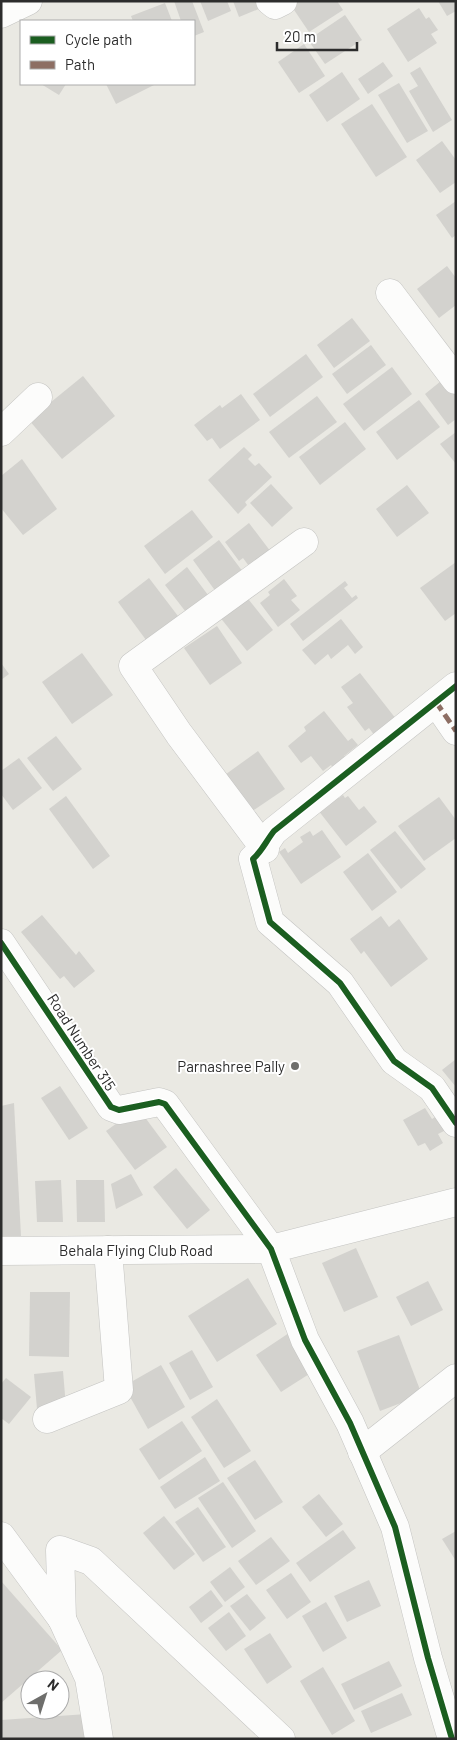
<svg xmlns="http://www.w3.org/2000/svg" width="457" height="1740" viewBox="0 0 457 1740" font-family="Barlow,sans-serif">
	<rect width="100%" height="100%" fill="#eae9e3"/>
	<g fill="#d3d2ce">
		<polygon points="174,1 192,1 204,32 194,36 194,21 181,21"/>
		<polygon points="200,1 227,1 231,11 208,21"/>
		<polygon points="233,1 264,1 266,6 239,17"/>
		<polygon points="288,1 337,1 343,10 309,32"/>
		<polygon points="438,1 456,1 456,11 447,16"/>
		<polygon points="165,3 172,21 133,21 131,16"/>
		<polygon points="419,8 426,19 429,17 438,30 431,34 437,43 408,62 387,29"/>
		<polygon points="345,15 362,40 325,64 308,40"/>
		<polygon points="304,44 325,76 299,93 278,62"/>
		<polygon points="383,62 393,76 368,94 358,79"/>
		<polygon points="420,67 452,120 433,132 409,91 418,86 410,73"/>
		<polygon points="342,72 360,99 327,122 309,95"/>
		<polygon points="399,83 428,131 407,143 378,95"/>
		<polygon points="41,84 66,84 59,95"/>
		<polygon points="106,84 153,84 154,85 116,104"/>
		<polygon points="372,104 407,157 376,177 341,124"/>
		<polygon points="442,141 456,160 456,182 440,193 416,160"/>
		<polygon points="456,201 456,235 452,238 436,215"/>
		<polygon points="447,266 456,278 456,305 439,318 417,289"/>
		<polygon points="352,318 370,341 334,368 317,345"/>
		<polygon points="371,345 386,365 347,394 332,374"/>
		<polygon points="306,354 323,377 270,417 253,394"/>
		<polygon points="392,367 412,394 364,431 343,404"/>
		<polygon points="83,376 115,416 62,459 29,420"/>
		<polygon points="446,377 456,390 456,419 448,425 425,394"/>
		<polygon points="241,394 260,420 220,449 212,438 207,441 194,425 220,405 222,408"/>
		<polygon points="317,396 337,422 289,458 269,432"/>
		<polygon points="419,400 440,427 397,460 376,432"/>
		<polygon points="345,422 366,449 320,485 299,457"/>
		<polygon points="456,432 456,464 440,444"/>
		<polygon points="244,447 252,455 248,459 255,466 259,463 272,477 245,502 247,505 238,514 208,480"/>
		<polygon points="22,459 57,509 23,535 1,508 1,476"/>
		<polygon points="271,484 293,508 272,527 250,503"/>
		<polygon points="407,485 429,513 397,537 376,509"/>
		<polygon points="192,510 213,537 165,574 144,546"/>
		<polygon points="249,523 277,560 254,573 243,558 239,561 225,542"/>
		<polygon points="219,540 246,576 219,596 193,560"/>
		<polygon points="456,562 456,613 445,621 420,588"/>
		<polygon points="187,567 211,599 189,616 165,585"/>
		<polygon points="149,578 181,620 149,644 118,602"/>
		<polygon points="284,579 297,596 291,600 300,610 278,627 260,603 270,595 268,592"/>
		<polygon points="345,581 348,585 344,588 352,598 356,595 358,598 303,641 290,624"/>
		<polygon points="245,595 273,630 247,651 219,616"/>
		<polygon points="341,619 363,647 355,654 348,645 331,659 328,654 315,665 302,650"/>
		<polygon points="217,626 242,663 210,685 184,648"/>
		<polygon points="82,653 113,695 72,724 42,682"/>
		<polygon points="1,663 9,674 1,680"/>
		<polygon points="360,673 400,724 378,740 369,728 365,731 347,707 353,703 341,687"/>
		<polygon points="324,711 348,741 352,738 358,745 344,756 348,760 335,770 331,765 323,771 311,756 301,763 288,746 306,731 304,727"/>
		<polygon points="56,736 82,769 53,791 27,758"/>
		<polygon points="258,751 285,789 248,814 222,777"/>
		<polygon points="19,758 42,788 13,810 1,794 1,771"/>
		<polygon points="337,795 339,798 343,795 345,798 348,796 359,810 364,806 377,822 346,846 318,810"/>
		<polygon points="66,796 110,856 93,869 49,809"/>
		<polygon points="439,797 456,820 456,838 424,861 398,826"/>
		<polygon points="322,830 341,857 301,884 279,852 285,848 288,853 303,842 300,837 310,831 313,836"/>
		<polygon points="395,831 426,869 401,889 370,850"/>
		<polygon points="368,853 397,892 372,911 343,872"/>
		<polygon points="42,915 76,955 79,951 95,971 74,988 64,976 60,979 21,932"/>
		<polygon points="381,916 389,927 399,919 428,959 391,987 364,951 361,954 350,939"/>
		<polygon points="456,1059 456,1087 442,1070"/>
		<polygon points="60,1086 88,1128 69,1140 41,1098"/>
		<polygon points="14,1103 21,1236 1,1236 1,1106"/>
		<polygon points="138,1108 167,1147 135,1170 106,1131"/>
		<polygon points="425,1108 432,1119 440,1114 448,1129 438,1134 443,1143 430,1151 425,1143 418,1146 403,1120"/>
		<polygon points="176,1168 210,1210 187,1229 153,1187"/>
		<polygon points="131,1174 143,1195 116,1209 111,1184"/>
		<polygon points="61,1180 63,1222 37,1222 35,1181"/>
		<polygon points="76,1180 104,1180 105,1222 77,1222"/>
		<polygon points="356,1248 378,1297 344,1312 322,1263"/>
		<polygon points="248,1278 277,1324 217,1362 188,1316"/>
		<polygon points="428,1281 443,1310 411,1326 396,1297"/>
		<polygon points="30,1292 70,1292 69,1357 29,1356"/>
		<polygon points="292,1331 317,1369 281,1392 256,1355"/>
		<polygon points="399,1335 422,1395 380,1411 357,1351"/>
		<polygon points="192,1350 213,1387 190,1400 169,1363"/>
		<polygon points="161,1365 185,1407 148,1429 124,1386"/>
		<polygon points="63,1371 66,1407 37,1409 34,1374"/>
		<polygon points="6,1378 31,1397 9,1424 1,1418 1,1384"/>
		<polygon points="217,1399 251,1451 224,1468 191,1417"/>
		<polygon points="182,1421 202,1451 159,1480 139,1449"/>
		<polygon points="205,1457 220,1481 175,1509 160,1487"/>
		<polygon points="255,1460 283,1502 255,1520 227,1478"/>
		<polygon points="223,1482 256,1531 232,1548 198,1498"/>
		<polygon points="319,1494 343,1524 326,1537 302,1507"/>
		<polygon points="198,1507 226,1547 203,1562 175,1522"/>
		<polygon points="164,1516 195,1554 174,1570 143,1533"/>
		<polygon points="343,1530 356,1548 310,1582 296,1563"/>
		<polygon points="456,1531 456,1561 442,1539"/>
		<polygon points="271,1537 290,1561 256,1585 238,1561"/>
		<polygon points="230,1567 245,1587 225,1602 210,1582"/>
		<polygon points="291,1573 311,1602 287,1619 266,1590"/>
		<polygon points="369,1580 381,1606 347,1622 334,1596"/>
		<polygon points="1,1581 62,1650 1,1703"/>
		<polygon points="211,1590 223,1606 201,1623 189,1607"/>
		<polygon points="247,1594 266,1618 250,1631 230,1606"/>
		<polygon points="326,1602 347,1638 323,1652 302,1616"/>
		<polygon points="229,1612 246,1636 226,1651 208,1628"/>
		<polygon points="270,1633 292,1667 267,1684 244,1649"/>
		<polygon points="389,1661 402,1686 354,1710 341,1684"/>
		<polygon points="323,1667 355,1721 332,1735 300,1681"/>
		<polygon points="402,1693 412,1715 371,1733 361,1711"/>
		<polygon points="87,1714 88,1739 1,1739 1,1720"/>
	</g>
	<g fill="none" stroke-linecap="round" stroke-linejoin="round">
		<defs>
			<g id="minor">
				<polyline points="270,1 275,5 283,1"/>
				<polyline points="1,14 28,1"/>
				<polyline points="390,293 456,380"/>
				<polyline points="1,432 38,397"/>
				<path d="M456,686L274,831C266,841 263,850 253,859L270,922L340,983L394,1061L432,1088L456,1123"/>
				<polyline points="436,702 456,731"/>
				<polyline points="265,849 179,734 133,666 304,542"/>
				<polyline points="1,943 111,1107 119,1110 159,1102 165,1104 271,1249 305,1340 350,1423 395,1527 428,1658 452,1739"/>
				<polyline points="1,1251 271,1249 456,1202"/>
				<polyline points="47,1419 119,1390 108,1250"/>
				<polyline points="362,1452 456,1378"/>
				<polyline points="1,1536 62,1619 89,1678 99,1739"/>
				<polyline points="62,1619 60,1550 91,1561 281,1739"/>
			</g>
		</defs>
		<use href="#minor" stroke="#c4c4c2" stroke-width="29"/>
		<use href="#minor" stroke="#fcfcfb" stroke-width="28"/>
		<polyline stroke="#8d6e63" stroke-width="5" stroke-dasharray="10 5" stroke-linecap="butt" points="436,702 456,731"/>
		<defs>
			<g id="cycleway">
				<path d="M456,686L274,831C266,841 263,850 253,859L270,922L340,983L394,1061L432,1088L456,1123"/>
				<polyline points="1,943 111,1107 119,1110 159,1102 165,1104 271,1249 305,1340 350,1423 395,1527 428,1658 452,1739"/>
			</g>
		</defs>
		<use href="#cycleway" stroke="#fff" stroke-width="9"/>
		<use href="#cycleway" stroke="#1b5e20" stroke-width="6"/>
	</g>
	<circle fill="#6e6e6c" stroke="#fff" stroke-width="2" cx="295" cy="1066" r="5"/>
	<g text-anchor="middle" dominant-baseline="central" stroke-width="4" stroke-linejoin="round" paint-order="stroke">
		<g font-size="15" fill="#2c2c2c" stroke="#fff">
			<text transform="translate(82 1042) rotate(57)">Road Number 315</text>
			<text x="136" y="1250">Behala Flying Club Road</text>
		</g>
		<g font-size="15" fill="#2c2c2c" stroke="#fff" text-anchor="end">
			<text x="285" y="1066">Parnashree Pally</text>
		</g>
	</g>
	<rect width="457" height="1740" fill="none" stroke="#2c2c2c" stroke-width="5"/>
	<rect x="20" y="20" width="175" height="65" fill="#ffffff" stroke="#ababab"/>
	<rect x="30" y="36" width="25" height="8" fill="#1b5e20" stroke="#ababab"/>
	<text x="65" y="45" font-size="15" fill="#2c2c2c">Cycle path</text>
	<rect x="30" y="61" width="25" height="8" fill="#8d6e63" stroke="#ababab"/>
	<text x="65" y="70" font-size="15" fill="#2c2c2c">Path</text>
	<g transform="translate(45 1695) rotate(39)"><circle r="24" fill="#ffffff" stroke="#ababab"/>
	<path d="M0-4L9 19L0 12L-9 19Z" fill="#6e6e6c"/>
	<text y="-8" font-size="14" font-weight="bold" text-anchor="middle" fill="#2c2c2c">N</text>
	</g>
	<path d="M277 42v8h80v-8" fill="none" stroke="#2c2c2c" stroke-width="2.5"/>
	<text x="284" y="42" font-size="15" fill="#2c2c2c" stroke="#ffffff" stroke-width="4" paint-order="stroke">20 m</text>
</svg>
